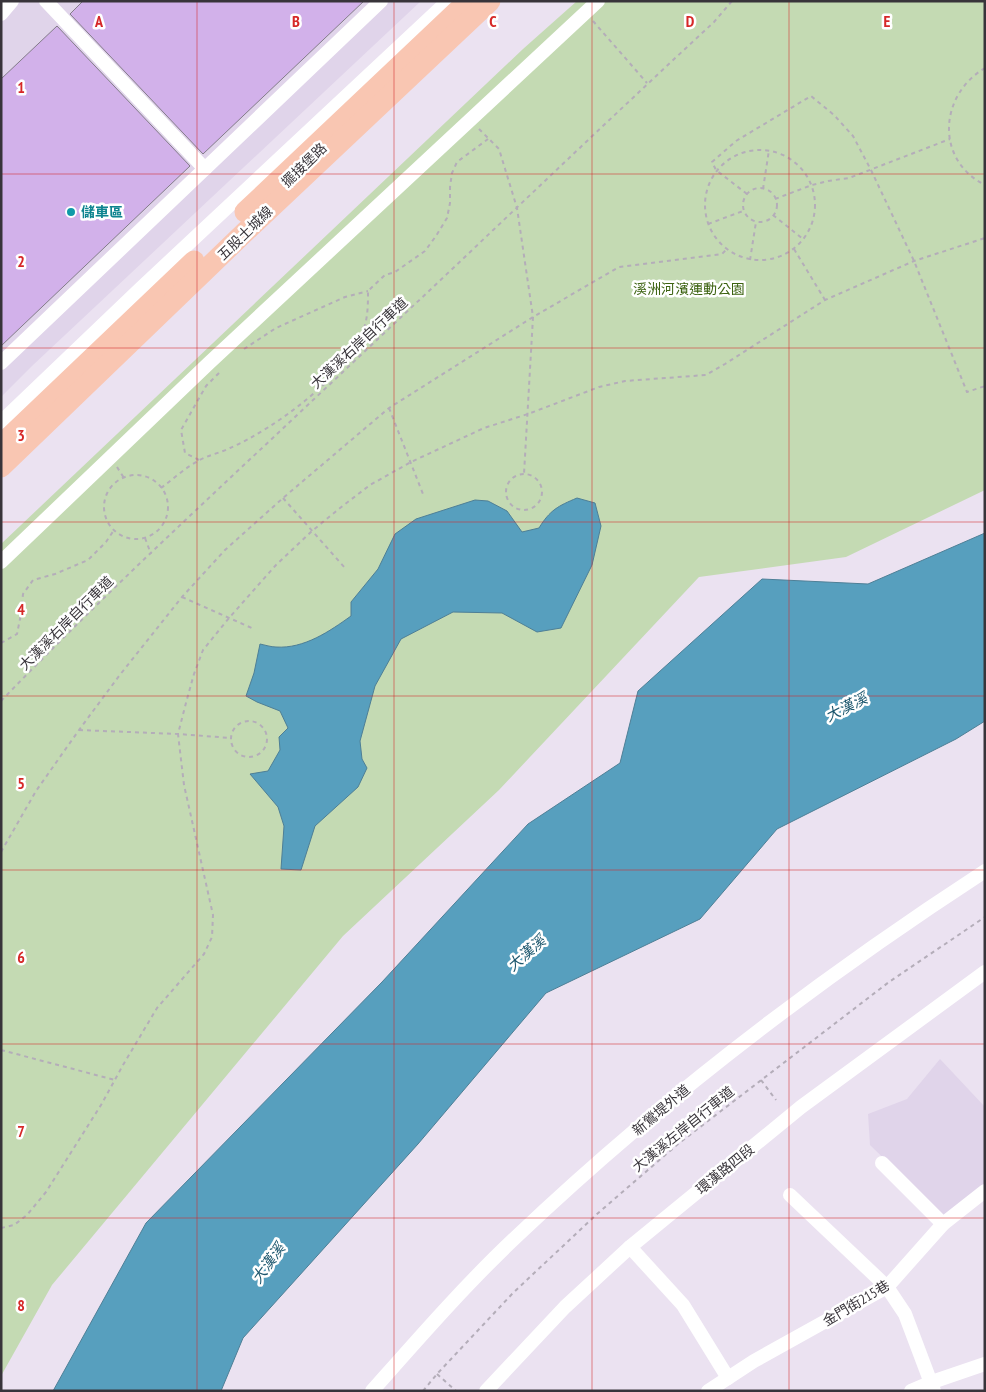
<svg xmlns="http://www.w3.org/2000/svg" width="986" height="1392" viewBox="0 0 986 1392" font-family="'PT Sans Narrow','Noto Sans TC',sans-serif">
	<rect width="100%" height="100%" fill="#ebe2f1"/>
	<g fill="#e0d4ea">
		<polygon points="1,1 421,1 32,366 1,397"/>
		<polygon points="940,1059 985,1107 985,1184 944,1217 870,1145 868,1114 907,1099"/>
	</g>
	<polygon fill="#c4dab3" points="577,1 985,1 985,490 846,557 699,577 499,790 343,936 52,1285 1,1376 1,544 523,49"/>
	<g fill="#579fbe" stroke="#4e7f96">
		<path d="M577,498L595,503L601,526L592,565L561,628L537,632L502,613L453,612L401,639L375,686L360,741L362,759L367,768L358,787L315,826L301,870L281,869L284,826L278,807L250,774L268,771L280,750L279,737L288,728L280,711L257,702L246,696L254,673L260,644C265,645 271,647 276,647C304,649 330,631 351,616V602L378,569L395,534L416,519L475,500L488,501L507,511L522,532L539,528C550,510 558,506 577,498Z"/>
		<polygon points="985,533 985,721 956,739 777,829 700,919 546,993 418,1144 243,1338 221,1391 53,1391 146,1223 382,982 528,824 620,763 638,691 762,579 868,584"/>
	</g>
	<g fill="#d2b1ea" stroke="#837c89">
		<polygon points="83,1 364,1 203,154 70,14"/>
		<polygon points="57,26 190,166 1,346 1,79"/>
	</g>
	<g fill="none" stroke-linecap="round" stroke-linejoin="round">
		<g stroke="#b4adb9" stroke-width="2" stroke-dasharray="4 4" stroke-linecap="butt">
			<polyline points="593,21 647,83"/>
			<path d="M985,68C939,95 935,160 985,185"/>
			<polyline points="479,129 499,149 517,208 533,317 524,474"/>
			<circle cx="760" cy="205" r="55"/>
			<circle cx="760" cy="205" r="17"/>
			<polyline points="763,189 769,150"/>
			<polyline points="747,194 716,170 712,162 736,141 811,96 834,115 853,136 871,170 914,261 967,392 985,386"/>
			<polyline points="775,199 812,185 828,181 849,178 950,139"/>
			<polyline points="773,215 803,239"/>
			<polyline points="708,224 743,211"/>
			<polyline points="794,249 825,300"/>
			<polyline points="750,260 756,222"/>
			<polyline points="244,349 276,328 345,297 368,291"/>
			<polyline points="389,408 423,494"/>
			<polyline points="199,460 185,453 181,430 206,386 221,371"/>
			<polyline points="117,467 124,478"/>
			<circle cx="524" cy="492" r="18"/>
			<circle cx="136" cy="507" r="32"/>
			<path d="M161,488C173,479 185,468 198,461C208,455 220,453 230,448C274,429 352,373 365,325C368,314 368,302 368,291L385,275L395,272L425,251L436,236L447,218L450,203V187L452,173L457,162L488,139"/>
			<polyline points="283,498 345,568"/>
			<polyline points="145,538 151,554"/>
			<polyline points="182,597 254,629"/>
			<polyline points="1,643 17,634 21,614 23,594 33,580 55,574 88,560 106,542 114,530"/>
			<path d="M1,701C112,586 231,478 347,368C470,253 591,136 714,22L732,1"/>
			<circle cx="249" cy="739" r="18"/>
			<polyline points="79,730 178,734 231,738"/>
			<polyline points="1,852 36,791 79,730 119,676 182,597 225,550 283,498 389,408 533,317 619,267 722,254 727,249"/>
			<polyline points="1,1050 115,1080"/>
			<polyline points="761,1080 776,1100"/>
			<polyline points="1,1228 14,1225 27,1215 46,1192 101,1105 123,1065 157,1008 204,954 212,937 213,915 184,785 178,734 187,699 194,674 203,650 229,618 276,565 312,531 340,508 370,485 411,462 484,428 528,414 599,387 625,381 706,375 725,364 825,300 914,261 985,238"/>
			<polyline points="437,1374 456,1391"/>
			<polyline points="423,1391 437,1374 513,1293 597,1214 678,1144 889,982 985,917"/>
		</g>
		<g stroke="#fff" stroke-width="14">
			<polyline points="46,1 205,169"/>
			<polyline points="1,14 12,1"/>
			<polyline points="1,363 381,1"/>
			<polyline points="1,422 140,289 448,1"/>
			<polyline points="1,562 209,363 598,1"/>
			<polyline points="882,1163 943,1224"/>
			<polyline points="790,1195 887,1287 905,1314 934,1391"/>
			<polyline points="630,1247 683,1305 728,1378"/>
			<path d="M372,1391C419,1338 465,1285 516,1237C660,1100 819,979 985,871"/>
			<polyline points="486,1391 565,1307 630,1247 801,1107 985,972"/>
			<polyline points="708,1391 754,1361 887,1287 943,1224 985,1191"/>
			<polyline points="911,1391 932,1382 985,1364"/>
		</g>
		<g stroke="#f9c6b2" stroke-width="21">
			<polyline points="245,212 468,1"/>
			<polyline points="1,445 194,261"/>
			<polyline points="1,467 245,232 490,1"/>
		</g>
	</g>
	<path fill="none" stroke="#d62828" stroke-width="1" stroke-opacity="0.55" d="M197,1V1391M394,1V1391M592,1V1391M789,1V1391M1,174H985M1,348H985M1,522H985M1,696H985M1,870H985M1,1044H985M1,1218H985"/>
	<circle fill="#0f9aa8" stroke="#fff" stroke-width="2" cx="71" cy="212" r="5"/>
	<g text-anchor="middle" dominant-baseline="central" stroke-width="5" stroke-linejoin="round" paint-order="stroke">
		<g font-size="14" fill="#38343a" stroke="#fff">
			<text transform="translate(304 165) rotate(-44)">擺接堡路</text>
			<text transform="translate(245 233) rotate(-44)">五股土城線</text>
			<text transform="translate(359 343) rotate(-43)">大漢溪右岸自行車道</text>
			<text transform="translate(66 623) rotate(-45)">大漢溪右岸自行車道</text>
			<text transform="translate(661 1110) rotate(-40)">新鶯堤外道</text>
			<text transform="translate(683 1129) rotate(-39)">大漢溪左岸自行車道</text>
			<text transform="translate(725 1169) rotate(-39)">環漢路四段</text>
			<text transform="translate(856 1303) rotate(-31)">金門街215巷</text>
		</g>
		<g font-size="14" font-weight="bold" fill="#0d838f" stroke="#fff" text-anchor="start">
			<text x="81" y="212">儲車區</text>
		</g>
		<g font-size="14" fill="#3c6210" stroke="#fff">
			<text x="689" y="289">溪洲河濱運動公園</text>
		</g>
		<g font-size="15" font-style="italic" fill="#1d576e" stroke="#fff">
			<text transform="translate(846 707) rotate(-27)">大漢溪</text>
			<text transform="translate(526 953) rotate(-41)">大漢溪</text>
			<text transform="translate(268 1263) rotate(-54)">大漢溪</text>
		</g>
	</g>
	<g font-size="16" text-anchor="middle" font-weight="bold" fill="#d62828" stroke="#fff" stroke-width="5" stroke-linejoin="round" paint-order="stroke">
		<text x="99" y="27">A</text>
		<text x="296" y="27">B</text>
		<text x="493" y="27">C</text>
		<text x="690" y="27">D</text>
		<text x="887" y="27">E</text>
		<text x="21" y="93">1</text>
		<text x="21" y="267">2</text>
		<text x="21" y="441">3</text>
		<text x="21" y="615">4</text>
		<text x="21" y="789">5</text>
		<text x="21" y="963">6</text>
		<text x="21" y="1137">7</text>
		<text x="21" y="1311">8</text>
	</g>
	<rect width="986" height="1392" fill="none" stroke="#38343a" stroke-width="5"/>
</svg>
